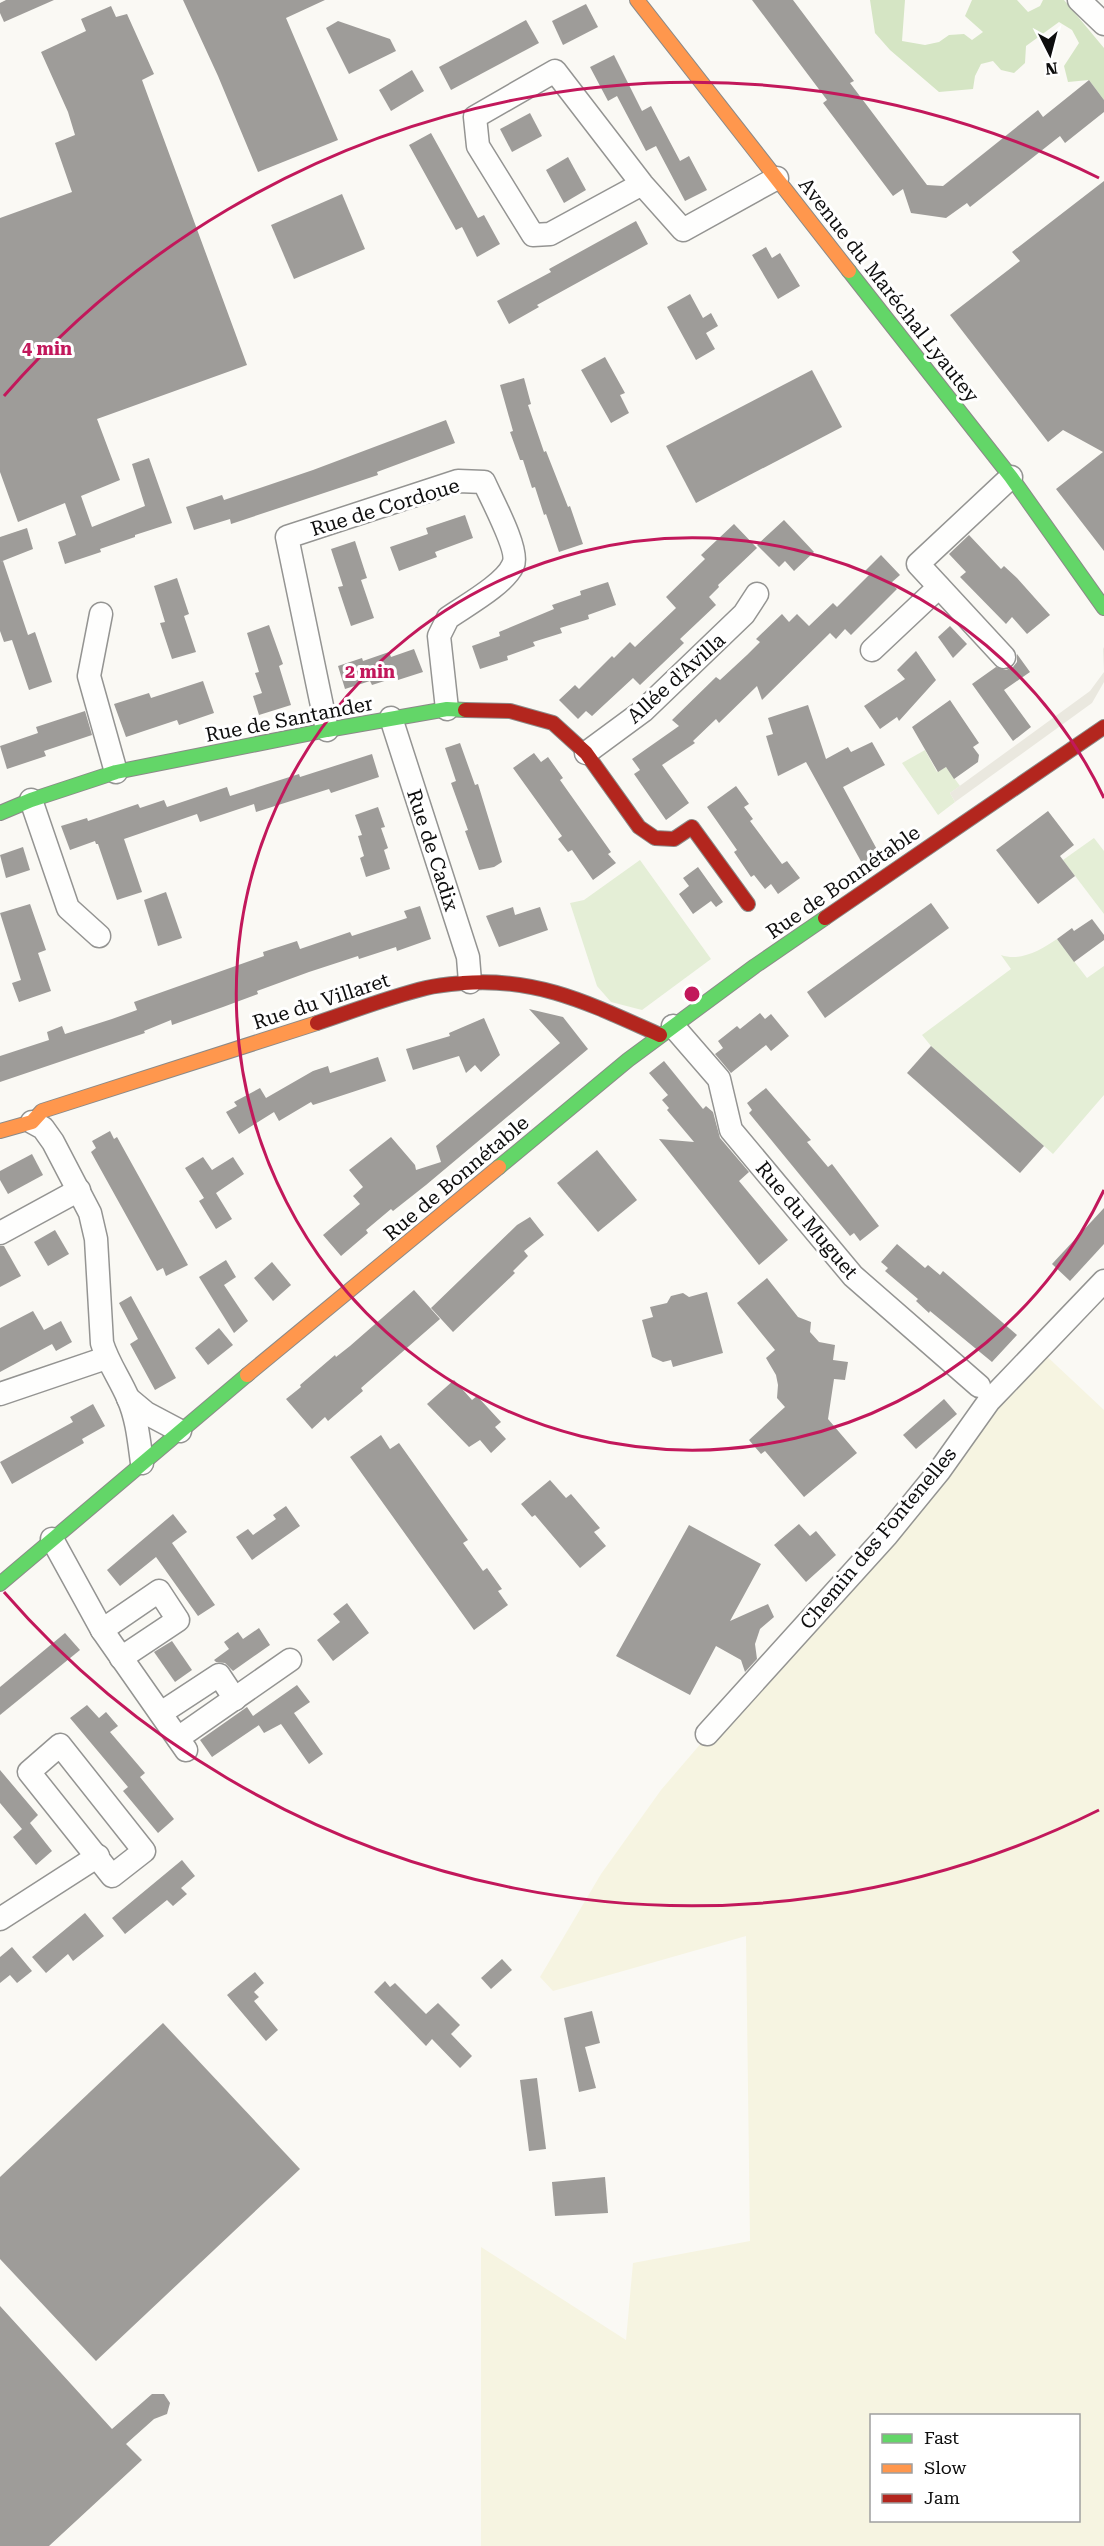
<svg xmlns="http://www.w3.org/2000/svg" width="1104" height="2546" viewBox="0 0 1104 2546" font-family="'Roboto Serif',serif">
	<rect width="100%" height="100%" fill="#faf9f4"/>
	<path fill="#f6f4e1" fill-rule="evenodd" d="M1039,1349L1104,1410V2546H481V2247L626,2340L633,2263L750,2241L746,1936L553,1991L540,1977L601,1874L661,1790ZM872,2416H1078V2520H872Z"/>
	<g fill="#e4eed6">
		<polygon points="925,750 937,772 946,767 960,786 950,793 955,802 938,815 902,763"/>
		<polygon points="1094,838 1104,851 1104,914 1063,860"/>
		<polygon points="640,860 711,959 642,1010 611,1002 597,986 570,903 584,900"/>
		<path d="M1057,939L1087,978L1104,966V1095L1053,1154L931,1046L922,1035L1011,969L1001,955C1020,962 1041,950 1057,939Z"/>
	</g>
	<polygon fill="#d5e5c4" points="870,0 905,0 902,41 925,45 939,42 949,35 964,34 972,40 983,32 965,16 972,0 1017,0 1028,12 1040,6 1043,0 1064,0 1104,48 1104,100 1089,80 1068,82 1064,66 1079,43 1072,30 1059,22 1026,46 1025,63 1014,73 1001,70 993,61 981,64 975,76 973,89 939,92 890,50 875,33"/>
	<polygon fill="#eae8df" points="1103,647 1104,649 1104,682 1092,703 955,802 950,793 1090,691 1104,672"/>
	<g fill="#9e9c99">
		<polygon points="6,0 54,0 4,22 0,13 0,3"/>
		<polygon points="183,0 325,0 286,18 338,140 258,172 218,76"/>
		<polygon points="752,0 793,0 854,81 850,83 927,185 943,186 1038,110 1043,117 1089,80 1104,100 1104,112 1065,143 1060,136 970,207 967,203 946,218 911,213 903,189 893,196 823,103 827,100"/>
		<polygon points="586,4 598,27 563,45 552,21"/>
		<polygon points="111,6 116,17 127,14 154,74 142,80 247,365 97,419 120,480 81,496 92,527 145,506 132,464 149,458 172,523 135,535 135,537 100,549 101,552 65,564 58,542 76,535 65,503 18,522 0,472 0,218 72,192 55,143 75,135 68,112 41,52 86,31 81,19"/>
		<polygon points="526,20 539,43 451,90 439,67"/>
		<polygon points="338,21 390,39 396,51 349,74 326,28"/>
		<polygon points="614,55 642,111 651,106 680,161 689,156 707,190 685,201 656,146 646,151 617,96 608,101 590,67"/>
		<polygon points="412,70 424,91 391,111 379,90"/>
		<polygon points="530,113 542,136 512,152 500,129"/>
		<polygon points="431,133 478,218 484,215 500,244 477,257 462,227 456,230 409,145"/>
		<polygon points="568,157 586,190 564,203 546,170"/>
		<polygon points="1104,181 1104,551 1056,489 1103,452 1063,430 1048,442 950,315 1020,261 1012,252"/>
		<polygon points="342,194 365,249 294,279 271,225"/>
		<polygon points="636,221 648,244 537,305 539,307 509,324 497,301 551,272 549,269"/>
		<polygon points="766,247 772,258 780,253 800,286 778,299 752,255"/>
		<polygon points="690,294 703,318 711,313 718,326 706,333 715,349 696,360 667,307"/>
		<polygon points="605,357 625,393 620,395 629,413 611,423 581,370"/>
		<polygon points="812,370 842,427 696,503 666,446"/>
		<polygon points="524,378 531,404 528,405 544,452 546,451 568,507 570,506 583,544 559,552 546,514 544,515 535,487 532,488 523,460 520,460 510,432 513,431 500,385"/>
		<polygon points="446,420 455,443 377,472 378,475 231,524 230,519 194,530 186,507 222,495 224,500 313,470"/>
		<polygon points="465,515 473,538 435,552 437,557 399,571 390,547 428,534 426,528"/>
		<polygon points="784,520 814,552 794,571 785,561 779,567 757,545"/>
		<polygon points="734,524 757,548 718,585 719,587 709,597 716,605 680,639 684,643 640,685 633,678 592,716 586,711 578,719 559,700 575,685 579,689 612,656 614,658 630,642 635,647 676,608 666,597 705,559 701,555"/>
		<polygon points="27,528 33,549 0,562 3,561 28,635 35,632 52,682 29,690 12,640 4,642 0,631 0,537"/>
		<polygon points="969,535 1001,569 1004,566 1017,578 1050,615 1027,634 1012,617 1006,624 960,577 966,572 949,554"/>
		<polygon points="355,541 367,578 361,580 374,618 351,626 338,587 343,586 331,549"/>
		<polygon points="881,555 900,575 891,583 897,589 851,635 845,629 836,639 830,633 762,700 757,686 719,723 716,719 693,741 695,743 662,765 689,803 666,820 634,774 640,770 632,759 679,726 672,720 716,677 720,680 747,655 760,642 756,639 782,614 789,622 797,614 809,626 833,603 837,607 869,575 865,571"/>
		<polygon points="177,578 189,614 184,616 196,652 172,659 160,623 165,622 154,586"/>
		<polygon points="608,582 616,605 588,615 589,619 560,628 562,633 533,642 535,646 507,656 508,660 480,669 472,646 500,636 499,632 554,609 552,605 581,595 580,591"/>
		<polygon points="269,625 283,664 279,666 291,705 259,715 253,696 262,693 255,673 259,672 247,633"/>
		<polygon points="950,626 967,644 953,658 938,637"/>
		<polygon points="414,649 423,672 398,680 397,677 372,685 370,681 345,689 338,666 362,658 363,661 389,652 391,657"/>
		<polygon points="916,651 936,680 899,721 897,717 880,729 864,706 905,679 897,670"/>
		<polygon points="1017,654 1030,672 1004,690 1031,727 1013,741 972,684 996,667 1006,670 1013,667 1017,662"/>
		<polygon points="203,681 214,713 179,725 177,720 126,737 114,704 149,693 151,698"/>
		<polygon points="950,700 979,743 973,747 979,755 978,762 954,779 946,767 938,772 912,727"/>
		<polygon points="808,705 826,759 848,747 851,752 872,742 885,765 843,787 880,855 863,865 806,762 778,776 766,736 773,734 768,718"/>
		<polygon points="85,711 92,735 44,751 46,756 7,769 0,746 38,733 36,727"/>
		<polygon points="460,743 475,785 478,784 502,862 494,867 479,870 465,831 468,830 451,783 456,781 445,748"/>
		<polygon points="534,753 541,762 548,757 563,778 560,780 611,852 608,854 616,863 593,880 572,850 568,852 558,839 562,836 513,768"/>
		<polygon points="372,754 379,777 331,793 329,789 256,812 254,804 200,822 197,814 124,839 142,892 117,900 98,844 96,844 95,841 70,850 61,826 87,818 88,821 138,804 140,808 164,800 167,807 227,787 230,796 299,774 300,777"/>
		<polygon points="736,786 749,804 744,807 753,819 750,821 782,864 787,861 800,878 778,894 771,884 765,889 754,875 751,877 734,852 737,850 707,807"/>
		<polygon points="378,807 385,827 381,828 388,848 384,850 390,869 366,877 360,858 364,856 358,836 362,835 355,815"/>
		<polygon points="1048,811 1074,845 1060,856 1075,876 1038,904 996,850"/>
		<polygon points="23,847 30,870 6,878 0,855"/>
		<polygon points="698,867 723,902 716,907 711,901 693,914 679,894 689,886 683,878"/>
		<polygon points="166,892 182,938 158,946 144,900"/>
		<polygon points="931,903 949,928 825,1018 807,992"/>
		<polygon points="30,904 46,950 38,953 51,991 19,1002 12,983 21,980 0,913"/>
		<polygon points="420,906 431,939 397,951 396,947 359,959 358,956 309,972 257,991 258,994 223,1007 172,1025 171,1020 144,1031 145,1033 0,1082 0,1056 49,1040 47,1032 62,1026 65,1034 112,1019 137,1010 134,1002 264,956 263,952 297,941 300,949 350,932 352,936 407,918 404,911"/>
		<polygon points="513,907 515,915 540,907 548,930 499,947 486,916"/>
		<polygon points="1092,919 1104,935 1104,940 1074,962 1057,939 1072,928 1074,931"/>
		<polygon points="529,1009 563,1017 588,1049 426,1185 393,1211 391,1209 366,1230 368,1233 341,1256 323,1235 360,1204 353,1196 363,1187 349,1170 391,1137 415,1165 416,1170 441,1162 436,1146 560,1043"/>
		<polygon points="760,1013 765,1019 771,1014 789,1036 771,1051 766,1045 731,1073 715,1054 723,1048 718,1041 737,1026 740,1029"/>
		<polygon points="484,1018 500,1055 481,1072 475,1065 466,1073 459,1056 413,1070 406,1049 450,1036 449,1033"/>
		<polygon points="931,1046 1044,1146 1020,1173 907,1073"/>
		<polygon points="378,1057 386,1081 313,1105 311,1102 279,1121 274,1112 239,1134 226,1112 237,1106 234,1102 260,1088 266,1098 313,1071 328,1066 330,1073"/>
		<polygon points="664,1061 703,1109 706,1106 713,1112 720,1138 749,1172 739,1181 788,1240 759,1265 659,1139 694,1142 667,1110 669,1108 662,1100 668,1095 649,1073"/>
		<polygon points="766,1088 811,1140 807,1142 828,1167 832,1164 879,1226 860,1241 854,1233 850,1236 749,1113 752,1110 747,1103"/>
		<polygon points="110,1131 114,1139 117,1137 188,1265 166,1276 163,1268 157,1271 91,1152 96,1148 92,1141"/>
		<polygon points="597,1150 637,1200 598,1232 557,1183"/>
		<polygon points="32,1154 43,1175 8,1194 0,1180 0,1171"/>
		<polygon points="203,1157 212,1170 233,1157 244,1174 216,1193 232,1219 216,1229 199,1201 204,1198 185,1168"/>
		<polygon points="1104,1208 1104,1244 1070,1281 1052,1264"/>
		<polygon points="530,1217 544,1235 524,1251 528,1256 513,1271 515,1273 453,1332 431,1308 517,1225"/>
		<polygon points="55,1230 69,1254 48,1266 34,1242"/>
		<polygon points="897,1244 925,1268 928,1265 940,1275 943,1271 1017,1335 992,1362 930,1311 929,1313 916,1301 918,1299 885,1271 888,1268 881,1262"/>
		<polygon points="0,1246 4,1246 21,1276 0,1287"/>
		<polygon points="226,1260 236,1277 224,1285 248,1321 234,1333 199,1277"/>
		<polygon points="272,1262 291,1285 273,1301 254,1278"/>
		<polygon points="767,1278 798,1317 811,1322 810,1332 819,1342 835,1345 833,1360 848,1362 845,1380 834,1379 828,1419 857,1453 804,1497 765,1451 761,1454 749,1440 785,1407 777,1398 778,1385 776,1375 766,1358 775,1350 737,1303"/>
		<polygon points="414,1290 440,1319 361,1388 363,1391 328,1421 325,1417 312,1429 286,1399 301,1387 300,1385 335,1355 336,1357 350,1346"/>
		<polygon points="707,1292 723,1353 673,1367 671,1360 663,1362 652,1357 642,1320 653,1317 650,1307 667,1303 671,1296 683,1293 689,1297"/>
		<polygon points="131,1296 176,1378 155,1390 130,1344 138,1339 119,1303"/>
		<polygon points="33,1311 44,1330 61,1321 72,1342 56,1351 52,1344 0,1372 0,1328"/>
		<polygon points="219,1328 233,1345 208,1365 195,1348"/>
		<polygon points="454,1380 472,1400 477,1396 501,1422 495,1427 506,1439 491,1453 480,1440 469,1447 427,1404"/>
		<polygon points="944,1399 957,1414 916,1449 903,1435"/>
		<polygon points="93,1404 105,1426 82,1439 84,1443 12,1484 0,1462 73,1422 70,1417"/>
		<polygon points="381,1435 390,1449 399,1443 468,1540 463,1543 483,1571 487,1568 502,1589 498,1591 508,1605 474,1630 350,1457"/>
		<polygon points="550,1480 566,1498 571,1494 600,1528 594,1532 606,1546 580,1568 535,1515 532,1517 521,1504"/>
		<polygon points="286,1506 300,1526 252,1560 236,1537 248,1529 253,1535 276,1519 273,1515"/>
		<polygon points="173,1514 187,1532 172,1543 215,1605 198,1616 156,1557 120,1586 107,1570"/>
		<polygon points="799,1524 810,1536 816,1531 836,1555 806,1582 774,1545"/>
		<polygon points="689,1525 761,1564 730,1621 768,1604 774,1617 760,1629 755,1644 757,1659 745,1672 741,1660 716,1646 690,1695 616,1656"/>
		<polygon points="347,1603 369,1633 333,1661 317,1640 340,1622 333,1614"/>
		<polygon points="259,1628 270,1645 233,1671 225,1663 216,1662 214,1660 229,1649 224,1642 238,1632 243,1639"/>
		<polygon points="65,1633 80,1650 0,1715 0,1687"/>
		<polygon points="172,1641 192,1670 175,1682 154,1652"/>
		<polygon points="297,1685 310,1702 294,1713 323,1754 309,1764 281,1724 264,1733 254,1718 259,1725 212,1757 200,1740 247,1707 253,1716"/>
		<polygon points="87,1705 99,1718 106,1712 118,1726 110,1732 145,1773 140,1777 174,1819 158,1833 123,1791 128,1787 70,1718"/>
		<polygon points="0,1770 38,1815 30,1823 52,1851 36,1865 13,1837 22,1829 0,1803"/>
		<polygon points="182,1860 195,1876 181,1888 187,1894 173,1906 167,1900 125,1934 112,1918"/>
		<polygon points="85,1913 104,1936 73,1961 68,1954 46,1973 32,1957"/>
		<polygon points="12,1947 32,1971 17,1983 10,1975 0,1983 0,1957"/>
		<polygon points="502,1959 512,1970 491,1989 481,1978"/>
		<polygon points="255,1972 264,1983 254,1992 259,1997 254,2001 278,2030 266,2041 227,1995"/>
		<polygon points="385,1981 390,1987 395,1983 426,2014 438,2003 460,2025 451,2034 472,2056 460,2068 432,2039 426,2046 374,1992"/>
		<polygon points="592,2011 600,2043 585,2047 596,2088 579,2092 564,2018"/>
		<polygon points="163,2023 300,2169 96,2361 0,2259 0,2177"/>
		<polygon points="537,2078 546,2149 529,2151 520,2080"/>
		<polygon points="605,2177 608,2213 555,2216 552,2182"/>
		<polygon points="0,2306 112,2429 152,2394 164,2394 170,2403 167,2414 154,2419 126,2444 142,2460 49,2546 0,2546"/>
	</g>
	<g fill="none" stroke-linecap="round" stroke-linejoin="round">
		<defs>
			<g id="street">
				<polyline points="1079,0 1104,24"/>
				<polyline points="642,184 550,234 533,235 478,146 475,117 555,71 642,184 683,230 777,178"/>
				<polyline points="101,614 89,676 116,772"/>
				<polyline points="872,650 939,587"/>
				<polyline points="1004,657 918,564 1011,477"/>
				<polyline points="391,718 468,957 470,982"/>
				<path d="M327,730L287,537L458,481L484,482C491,498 520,551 513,565C505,584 465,606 448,618L439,636L447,709"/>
				<polyline points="586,753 643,711 744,614 757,594"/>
				<polyline points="31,800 68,908 99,936"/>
				<polyline points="673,1026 719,1079 731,1130 853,1276 979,1386"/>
				<path d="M32,1122L43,1128L53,1142L90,1213L96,1239L102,1343C108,1363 120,1379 128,1398C137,1418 139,1441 142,1463"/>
				<polyline points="0,1233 79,1190"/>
				<polyline points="0,1394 106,1358"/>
				<polyline points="128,1398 146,1413 180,1431"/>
				<polyline points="52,1539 102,1630 186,1750"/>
				<polyline points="102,1630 159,1591 178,1620 121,1658"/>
				<polyline points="161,1713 219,1675 235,1699"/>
				<polyline points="707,1734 887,1535 940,1470 989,1401 1104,1281"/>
				<polyline points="178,1738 290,1660"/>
				<polygon points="60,1745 144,1851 112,1876 29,1772"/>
				<polyline points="0,1919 98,1856"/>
			</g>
			<g id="fast">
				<polyline points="849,271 1011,477 1104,608"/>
				<polyline points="0,813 31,800 116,772 327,730 447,709 465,710"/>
				<polyline points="499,1167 628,1060 755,966 825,918"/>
				<polyline points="0,1584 247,1375"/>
			</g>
			<g id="slow">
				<polyline points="637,0 849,271"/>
				<polyline points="0,1131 32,1122 42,1111 317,1023"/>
				<polyline points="247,1375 499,1167"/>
			</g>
			<g id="jam">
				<polyline points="465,710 510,711 553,723 586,753 639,827 655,838 674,839 692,827 748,904"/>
				<polyline points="825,918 1104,727"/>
				<path d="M317,1023C353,1011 389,997 426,988C438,985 451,984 463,983C539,977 592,1005 660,1035"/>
			</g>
		</defs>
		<use href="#street" stroke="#949492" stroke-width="25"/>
		<use href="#fast" stroke="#8b8a88" stroke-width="16"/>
		<use href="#slow" stroke="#8b8a88" stroke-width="16"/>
		<use href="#jam" stroke="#8b8a88" stroke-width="16"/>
		<use href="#street" stroke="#fefefd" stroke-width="22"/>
		<use href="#fast" stroke="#63d668" stroke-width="14"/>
		<use href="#slow" stroke="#ff974d" stroke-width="14"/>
		<use href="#jam" stroke="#b3261e" stroke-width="14"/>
	</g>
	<g fill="none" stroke="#c2185b" stroke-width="3">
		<path d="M1104 1190A456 456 0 1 1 1104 798"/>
		<path d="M1099 1810A912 912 0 0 1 4 1592M4 396A912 912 0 0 1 1099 178"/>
	</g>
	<g text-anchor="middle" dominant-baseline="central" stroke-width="6" stroke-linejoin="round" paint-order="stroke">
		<g font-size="20" fill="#0e0e0e" stroke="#fff">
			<text transform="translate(889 290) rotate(52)">Avenue du Maréchal Lyautey</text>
			<text transform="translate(385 507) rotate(-17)">Rue de Cordoue</text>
			<text transform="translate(676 678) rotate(-42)">Allée d'Avilla</text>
			<text transform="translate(289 719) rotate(-11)">Rue de Santander</text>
			<text transform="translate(433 850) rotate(72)">Rue de Cadix</text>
			<text transform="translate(843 882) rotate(-35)">Rue de Bonnétable</text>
			<text transform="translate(321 1001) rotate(-18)">Rue du Villaret</text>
			<text transform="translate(456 1178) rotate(-40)">Rue de Bonnétable</text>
			<text transform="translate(807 1220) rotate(50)">Rue du Muguet</text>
			<text transform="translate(878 1538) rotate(-50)">Chemin des Fontenelles</text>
		</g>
	</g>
	<circle cx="692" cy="994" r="9" fill="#c2185b" stroke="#fff" stroke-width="3"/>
	<g font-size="18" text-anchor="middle" font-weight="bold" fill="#c2185b" stroke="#fff" stroke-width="6" stroke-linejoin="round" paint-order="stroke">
		<text x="47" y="355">4 min</text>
		<text x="370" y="678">2 min</text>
	</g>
	<rect x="870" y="2414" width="210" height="108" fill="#ffffff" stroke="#9f9f9f" stroke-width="1.5"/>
	<rect x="882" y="2434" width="30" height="9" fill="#63d668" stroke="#9f9f9f" stroke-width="1.5"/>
	<text x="924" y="2444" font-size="18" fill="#0e0e0e">Fast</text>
	<rect x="882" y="2464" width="30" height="9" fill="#ff974d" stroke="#9f9f9f" stroke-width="1.5"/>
	<text x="924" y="2474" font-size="18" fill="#0e0e0e">Slow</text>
	<rect x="882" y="2494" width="30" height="9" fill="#b3261e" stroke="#9f9f9f" stroke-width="1.5"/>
	<text x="924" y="2504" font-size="18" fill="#0e0e0e">Jam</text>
	<g transform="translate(1050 54) rotate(174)" stroke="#ffffff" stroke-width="4.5" paint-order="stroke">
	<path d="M0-4.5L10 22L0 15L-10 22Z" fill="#0e0e0e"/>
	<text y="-9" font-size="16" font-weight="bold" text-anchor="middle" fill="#0e0e0e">N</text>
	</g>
</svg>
